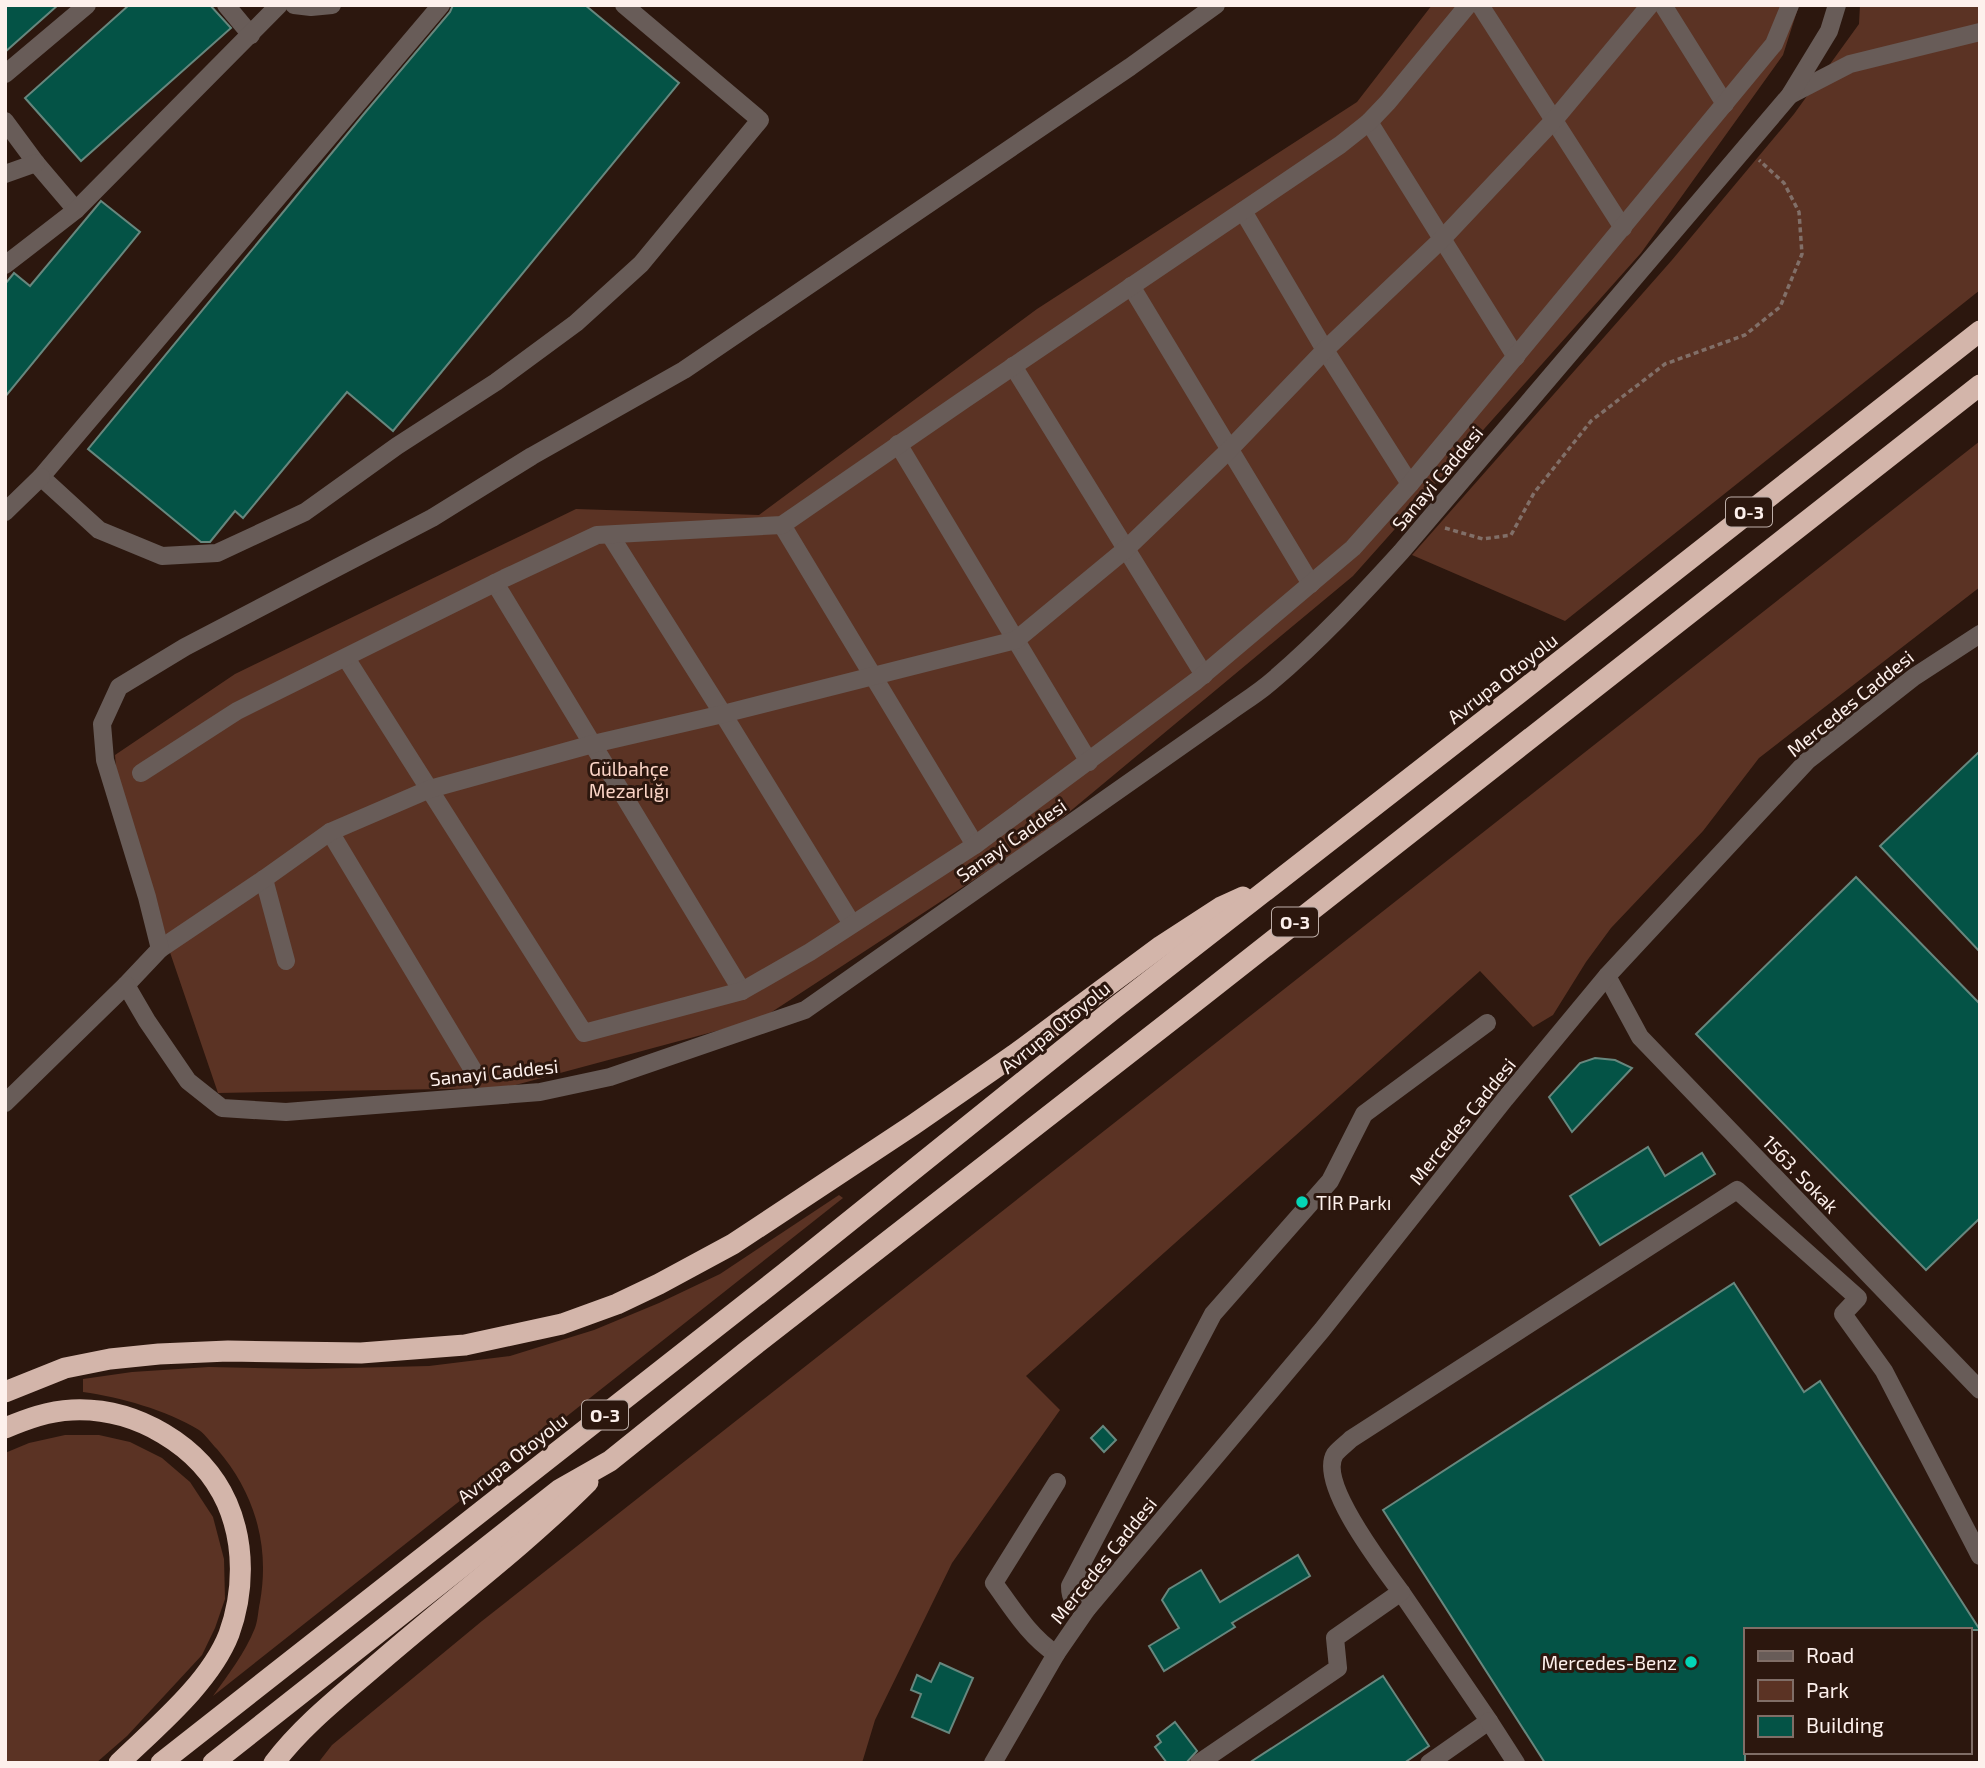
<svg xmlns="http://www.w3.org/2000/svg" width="1985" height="1768" viewBox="0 0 1985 1768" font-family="'Exo 2',sans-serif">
	<rect width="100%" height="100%" fill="#2c170e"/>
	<g fill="#5b3324">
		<polygon points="1432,5 1799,5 1783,55 1641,253 1353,576 1038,838 761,1019 504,1088 218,1093 119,803 115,755 235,674 576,509 759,515 1037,309 1357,102"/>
		<polygon points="1860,5 1980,5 1980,290 1565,621 1412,555 1672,260 1794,114 1859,24"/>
		<polygon points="1980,441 1980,587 1759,758 1703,831 1611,928 1586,962 1553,1015 1533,1027 1480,971 1026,1376 1060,1410 952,1563 875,1720 862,1763 318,1763 332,1745 482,1621"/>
		<path d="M839,1195L843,1198L213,1696C228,1675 245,1653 255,1628C258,1620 258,1611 260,1602C270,1546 255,1493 217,1449C211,1443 206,1435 199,1430C166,1410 120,1397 83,1392V1379L132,1372L209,1367L308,1369L429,1366L510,1356L594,1330L659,1303L720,1274Z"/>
		<polygon points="65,1435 99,1435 130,1442 162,1458 190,1482 213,1517 224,1559 225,1599 215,1628 202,1655 127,1736 96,1763 5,1763 5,1453 29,1443"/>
	</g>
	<g fill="#045346" stroke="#67877e" stroke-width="2">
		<polygon points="5,5 58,5 5,52"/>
		<polygon points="129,5 210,5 231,28 81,161 25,98"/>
		<polygon points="453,5 585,5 679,83 393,431 347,392 243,518 235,511 210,542 201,542 88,449 363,115 450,12"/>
		<polygon points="101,201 140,232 5,397 5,284 14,273 30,286"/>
		<polygon points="1980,751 1980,952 1880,846"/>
		<polygon points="1856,877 1980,1004 1980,1218 1926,1270 1696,1034"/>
		<polygon points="1595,1058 1615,1060 1632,1068 1572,1132 1549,1097 1580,1063"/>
		<polygon points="1648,1147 1665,1176 1702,1153 1715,1174 1600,1245 1570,1196"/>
		<polygon points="1734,1283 1804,1392 1820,1381 1980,1630 1745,1630 1745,1763 1545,1763 1383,1510"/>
		<polygon points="1103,1426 1116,1440 1104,1452 1091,1438"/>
		<polygon points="1298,1555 1310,1576 1232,1623 1235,1627 1164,1671 1149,1646 1179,1628 1162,1600 1169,1589 1201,1570 1220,1602"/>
		<polygon points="940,1663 973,1678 949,1733 912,1717 921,1694 911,1690 917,1675 931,1682"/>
		<polygon points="1383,1676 1429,1746 1404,1763 1249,1763"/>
		<polygon points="1175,1722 1197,1751 1186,1763 1167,1763 1155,1747 1161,1742 1157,1736"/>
	</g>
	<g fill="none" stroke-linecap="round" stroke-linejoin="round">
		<polyline stroke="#816f68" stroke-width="3.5" stroke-dasharray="5 3.5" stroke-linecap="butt" points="1445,528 1483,539 1511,535 1534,493 1591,421 1665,364 1745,335 1780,307 1802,254 1799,212 1784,183 1759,160"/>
		<g stroke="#685c58" stroke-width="18">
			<polyline points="226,5 251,35"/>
			<polyline points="294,5 311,7 332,5"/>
			<polyline points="441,5 41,477 99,530 162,556 217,553 305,512 397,446 496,382 576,323 641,264 760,120 624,5"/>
			<polyline points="1480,5 1623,228"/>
			<polyline points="1663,5 1725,104"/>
			<polyline points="5,74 87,5"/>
			<polyline points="1790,95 1850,64 1980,32"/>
			<polyline points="5,121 36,163 76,210"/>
			<polyline points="1369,122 1516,357"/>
			<polyline points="5,174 36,163"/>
			<polyline points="1243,211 1325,350 1410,484"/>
			<polyline points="5,265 76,210 279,5"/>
			<polyline points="1131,286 1311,584"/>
			<polyline points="1013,366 1204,675"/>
			<polyline points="898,444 1089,762"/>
			<polyline points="5,512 41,477"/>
			<polyline points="782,525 975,845"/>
			<polyline points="610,535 723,714 852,924"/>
			<polyline points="495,583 742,991"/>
			<polyline points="346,658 584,1033 742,991 810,952 975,845 1196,681 1353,548 1410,484 1774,44 1790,5"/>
			<polyline points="141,773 237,711 505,578 597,535 782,525 962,401 1340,145 1369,122 1388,102 1468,5"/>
			<polyline points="330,832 473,1070"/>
			<polyline points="264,879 286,961"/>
			<polyline points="160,949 264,879 330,832 430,789 593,744 723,714 1016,640 1126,549 1229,450 1325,350 1442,239 1555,119 1650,5"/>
			<polyline points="1607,976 1640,1037 1980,1390"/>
			<polyline points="126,985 160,949 147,897 105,760 102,724 119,687 185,647 432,518 532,456 684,370 1130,67 1216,5"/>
			<path d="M5,1103L126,985L147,1021L188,1081L222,1108L286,1112L540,1092L610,1077L805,1010L1224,716C1240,704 1257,694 1272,681C1319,641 1360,597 1401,552L1790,95L1829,31L1837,5"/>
			<polyline points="1401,1592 1489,1721 1429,1763"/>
			<path d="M1087,1609C1075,1602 1070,1601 1070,1586L1213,1314L1330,1181L1364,1114L1487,1023"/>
			<path d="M1056,1654C1029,1636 1013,1609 994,1583L1057,1482"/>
			<polyline points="1489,1721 1516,1763"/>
			<polyline points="993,1763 1056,1654 1087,1609 1322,1330 1505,1099 1607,976 1807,761 1914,677 1980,634"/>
			<path d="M1199,1763L1338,1668L1335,1638L1401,1592C1383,1567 1317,1483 1335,1454C1339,1449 1346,1444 1351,1439L1737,1190L1858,1298L1843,1314L1884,1371L1980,1556"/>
		</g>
		<g stroke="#d3b5aa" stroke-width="21">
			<polyline points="5,1392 65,1368 110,1359 159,1354 228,1351 361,1353 465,1345 562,1324 617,1304 659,1284 733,1244 913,1125 1014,1055 1161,946 1221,907 1243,897"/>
			<path d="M5,1428C27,1419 48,1411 72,1410C135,1407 201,1445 227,1503C245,1544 244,1593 229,1634C210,1683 156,1727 119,1763"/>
			<polyline points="161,1763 785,1273 1116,1007 1518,694 1980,331"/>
			<polyline points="213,1763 559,1490 610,1461 747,1351 1201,997 1980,385"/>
			<path d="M274,1763C302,1726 339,1697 374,1667C445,1605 521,1549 588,1482"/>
		</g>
	</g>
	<g fill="#04d5b6" stroke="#2c170e" stroke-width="2.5">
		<circle cx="1302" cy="1202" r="7"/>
		<circle cx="1691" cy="1662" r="7"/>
	</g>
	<g text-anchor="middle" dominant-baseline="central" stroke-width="6" stroke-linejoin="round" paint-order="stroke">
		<g fill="#2c170e" stroke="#beafa9" stroke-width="2">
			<rect x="1726" y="497.5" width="46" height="29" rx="5"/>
			<rect x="1272" y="907.5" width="46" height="29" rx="5"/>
			<rect x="582" y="1400.5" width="46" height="29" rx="5"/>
		</g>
		<g font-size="18" font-weight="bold" fill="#fdf0ec">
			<text x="1749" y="512">O-3</text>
			<text x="1295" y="922">O-3</text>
			<text x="605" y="1415">O-3</text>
		</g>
		<g font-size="19" fill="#fdf0ec" stroke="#2c170e">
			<text transform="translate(1437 478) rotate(-50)">Sanayi Caddesi</text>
			<text transform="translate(1502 678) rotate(-38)">Avrupa Otoyolu</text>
			<text transform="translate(1850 703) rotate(-39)">Mercedes Caddesi</text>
			<text transform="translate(1011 840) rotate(-35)">Sanayi Caddesi</text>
			<text transform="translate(1055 1027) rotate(-39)">Avrupa Otoyolu</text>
			<text transform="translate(494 1072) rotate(-6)">Sanayi Caddesi</text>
			<text transform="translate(1462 1121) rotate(-51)">Mercedes Caddesi</text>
			<text transform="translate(1801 1174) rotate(46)">1563. Sokak</text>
			<text transform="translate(512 1458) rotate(-38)">Avrupa Otoyolu</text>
			<text transform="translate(1103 1560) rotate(-51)">Mercedes Caddesi</text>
		</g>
		<g font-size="19" fill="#fcd5c7" stroke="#2c170e">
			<text x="629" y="768">Gülbahçe<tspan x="629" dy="22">Mezarlığı</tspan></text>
		</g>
		<g font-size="19" fill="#fdf0ec" stroke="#2c170e" text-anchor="start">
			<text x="1316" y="1202">TIR Parkı</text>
			<text x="1677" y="1662" text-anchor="end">Mercedes-Benz</text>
		</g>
	</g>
	<rect width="1985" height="1768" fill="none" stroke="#fdf0ec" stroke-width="14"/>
	<rect x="1744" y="1628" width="228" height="126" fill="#2c170e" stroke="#806e67" stroke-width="2"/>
	<rect x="1758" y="1651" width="35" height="10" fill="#685c58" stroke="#806e67" stroke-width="2"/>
	<text x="1806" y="1663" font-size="21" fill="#fdf0ec">Road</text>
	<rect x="1758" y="1680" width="35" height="21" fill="#5b3324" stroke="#806e67" stroke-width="2"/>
	<text x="1806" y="1698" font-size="21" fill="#fdf0ec">Park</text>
	<rect x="1758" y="1716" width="35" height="21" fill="#045346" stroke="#806e67" stroke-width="2"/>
	<text x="1806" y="1733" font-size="21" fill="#fdf0ec">Building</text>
</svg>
